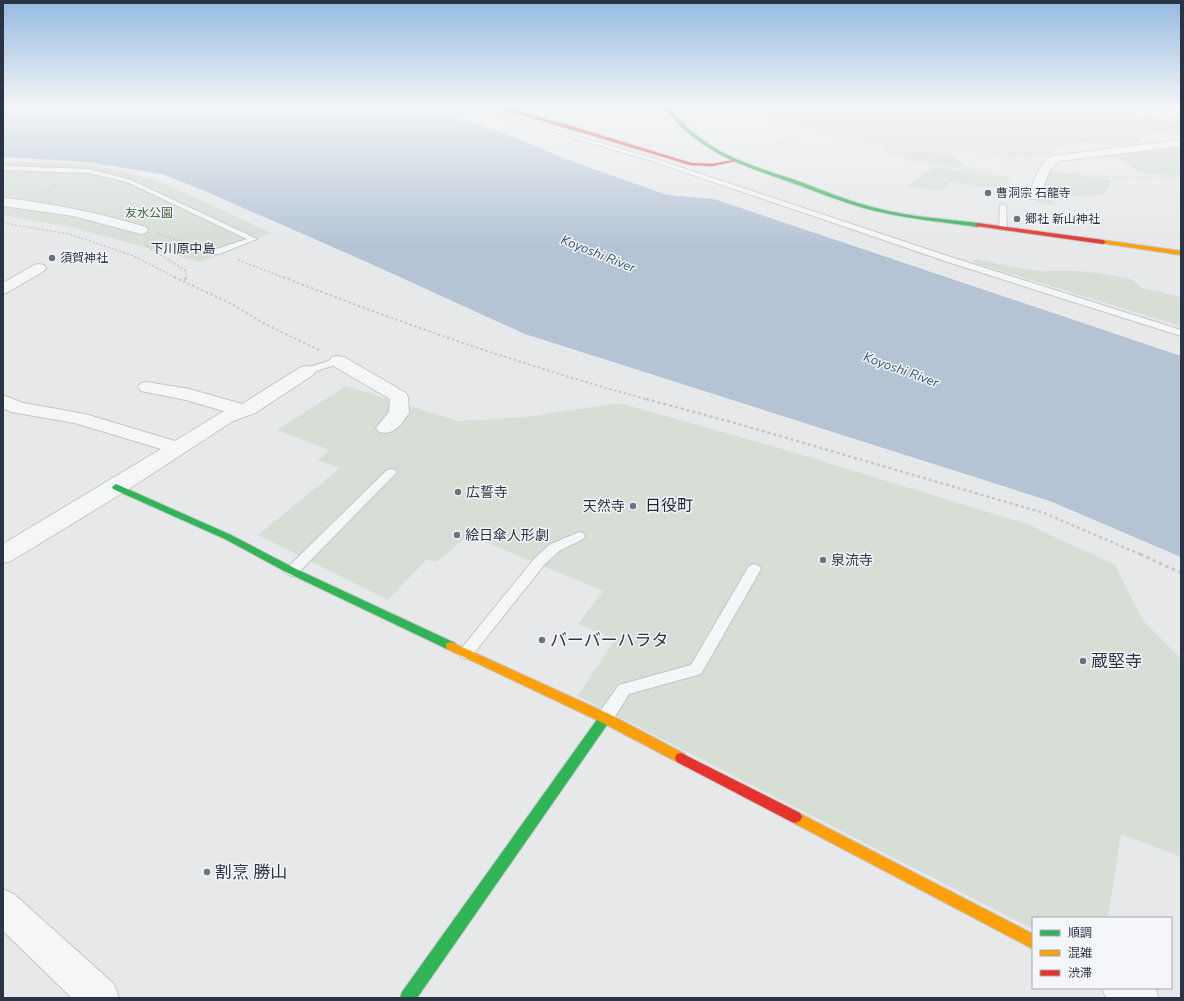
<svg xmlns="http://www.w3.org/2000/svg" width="1184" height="1001" viewBox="0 0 1184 1001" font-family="'Nunito Sans','Noto Sans JP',sans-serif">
	<rect width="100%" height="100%" fill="#e6e8ea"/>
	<g fill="#d6ded6">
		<path d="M770,107H1056L1177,122L1171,119H1181V135C1171,134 1156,130 1147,134C1143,137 1139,142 1135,143C1108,150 1078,134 1053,151L1052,155L1018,158L972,151L893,146L855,139L783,122L770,117Z"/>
		<polygon points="1173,146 1181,147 1181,176 1149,174 1136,170 1117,159 1094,157"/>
		<path d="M881,148L951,154C958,157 960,163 967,167L1011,176L910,161L903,157L884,151Z"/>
		<polygon points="3,162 91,164 162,182 271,233 201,262 70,227 3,215"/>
		<polygon points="933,167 1010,177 1010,179 1002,189 949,182 942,191 937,191 910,186 908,185"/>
		<path d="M1047,171L1108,179L1111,181C1109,188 1106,193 1100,195L1056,197L1053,200L1057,204C1049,206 1042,204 1035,201L1041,193Z"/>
		<polygon points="976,259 1022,269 1044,271 1078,271 1095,273 1130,279 1142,288 1181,297 1181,326 972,262"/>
		<polygon points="346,386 458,421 527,417 619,403 779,448 1027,524 1115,565 1144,622 1181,659 1181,857 1121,834 1108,918 1033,918 1033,929 578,696 615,639 578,624 603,591 469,535 436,562 427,559 388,600 258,535 340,468 318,460 329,450 277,430"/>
	</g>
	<polygon fill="#b4c4d5" points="3,107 419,107 504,133 568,160 667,195 714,199 1181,356 1181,557 1050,501 525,334 369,263 205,191 162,174 88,162 3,157"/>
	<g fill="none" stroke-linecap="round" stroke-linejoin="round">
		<defs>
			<g id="lane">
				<polygon points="469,107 477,107 656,159 957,259 1181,330 1181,336 951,263 652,161"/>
				<polygon points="3,166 89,169 131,180 257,239 219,254 213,254 213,250 247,239 127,182 89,173 3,170"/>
				<polygon points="1003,204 1006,206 1007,228 1003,230 999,228 1000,206"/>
				<polygon points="338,358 343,361 341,363 307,374 302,371 304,369"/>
				<polygon points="391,469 395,470 397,472 395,474 297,574 292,576 287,574 285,571 287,568 387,470"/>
				<polygon points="579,532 583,533 585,536 583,539 559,551 544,565 471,657 466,659 461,657 459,653 461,649 534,559 549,545"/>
				<polygon points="754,564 759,566 761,569 701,674 629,694 611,723 605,725 599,723 597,718 599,713 619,685 691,665 749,566"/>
			</g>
			<g id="street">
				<polygon points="1094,107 1128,107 1181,112 1181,118 1098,110"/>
				<path d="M1181,140V146L1059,161L1050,170L1038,199H1030L1028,196C1035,181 1037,165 1052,156Z"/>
				<path d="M3,198C52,203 99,213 146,227L148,230L146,233L141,234L73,216L3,206Z"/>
				<polygon points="39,264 44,265 46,268 44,271 8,292 3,294 3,283 34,265"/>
				<path d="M338,356L344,357L406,393L408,397L409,413C401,424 394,436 379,432L376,428L389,412L390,399L332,365L329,361L332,357Z"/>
				<polygon points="307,366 313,367 316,371 313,375 255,413 233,421 124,492 11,561 3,563 3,544 161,449 75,423 11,412 3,408 3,395 23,403 85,414 175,441 224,411 186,400 141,391 138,387 141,383 147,382 189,389 242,404 301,367"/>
				<polygon points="3,889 15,895 114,984 119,998 72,998 3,931"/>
				<polygon points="1102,988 1155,988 1159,998 1106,998"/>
			</g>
			<g id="fast">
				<path d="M664,107H668C704,151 740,162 792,179C820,189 847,201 876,208C909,217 944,219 978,223L981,225L978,227C944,222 909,219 876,211C846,204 818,192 790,182C738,164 699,152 664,107Z"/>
				<polygon points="116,484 231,535 296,569 455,643 456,646 455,649 451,650 447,649 288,573 225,539 113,489 112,487"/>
				<polygon points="605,713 609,714 611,718 609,722 417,998 400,998 402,992 601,714"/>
			</g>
			<g id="slow">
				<polygon points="1103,240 1181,251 1181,255 1101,243 1101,241"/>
				<polygon points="451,642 609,714 685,754 687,758 685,762 681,763 677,762 601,722 447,649 446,646 447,643"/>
				<polygon points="795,811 1033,934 1033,949 790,821 788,817 790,813"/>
			</g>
			<g id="jam">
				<polygon points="495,107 502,107 571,126 691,163 712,164 734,160 736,161 712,166 691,165"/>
				<polygon points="978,223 1103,240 1106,242 1103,244 976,226 975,225"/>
				<polygon points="681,753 800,813 802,817 800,821 795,823 790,821 677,762 675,758 677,754"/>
			</g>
		</defs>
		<use href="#lane" stroke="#c4c6c8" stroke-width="2"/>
		<use href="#street" stroke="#c4c6c8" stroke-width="2"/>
		<use href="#fast" stroke="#c4c6c8" stroke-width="2"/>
		<use href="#slow" stroke="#c4c6c8" stroke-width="2"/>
		<use href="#jam" stroke="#c4c6c8" stroke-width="2"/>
		<g stroke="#c5c6ca" stroke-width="1" stroke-dasharray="1.5 1.5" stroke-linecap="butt">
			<polyline points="758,107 757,110 761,117 777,124 849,141 884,146 976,154 1029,164"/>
			<polyline points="928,113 1066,122 1067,120 1058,116 1089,119"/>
			<polyline points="759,152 761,148 810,132"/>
			<polyline points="1073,173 1121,178 1181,178"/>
		</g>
		<g stroke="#c5c6ca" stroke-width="1.5" stroke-dasharray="2 2" stroke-linecap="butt">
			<polyline points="47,191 59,185"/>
			<polyline points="3,223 69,234 134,256 176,278"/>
			<polyline points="158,234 203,248"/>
			<polyline points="147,246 186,271 186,278"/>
			<polyline points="238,260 285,278"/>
		</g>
		<g stroke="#c5c6ca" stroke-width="2" stroke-dasharray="2.5 2.5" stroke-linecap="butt">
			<polyline points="174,277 232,304 263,323 321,351"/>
			<path d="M283,277C403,324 525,366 649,400"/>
			<polyline points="179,280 186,279 186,277"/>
		</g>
		<polyline stroke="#c5c6ca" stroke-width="2.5" stroke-dasharray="3 3" stroke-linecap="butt" points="646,399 742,425 1044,513 1142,555"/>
		<polyline stroke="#c5c6ca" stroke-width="3" stroke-dasharray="3.5 3.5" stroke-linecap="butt" points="1140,554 1181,573"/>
		<use href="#lane" fill="#f5f6f7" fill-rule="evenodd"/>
		<use href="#street" fill="#f5f6f7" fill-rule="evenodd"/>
		<use href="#fast" fill="#30b455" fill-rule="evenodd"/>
		<use href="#slow" fill="#ff9f0a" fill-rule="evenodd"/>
		<use href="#jam" fill="#e5322d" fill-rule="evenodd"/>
	</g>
	<linearGradient id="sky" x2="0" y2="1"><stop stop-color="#93bae0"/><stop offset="0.43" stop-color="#f4f5f6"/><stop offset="1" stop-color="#f4f5f6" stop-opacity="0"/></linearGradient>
	<rect width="1184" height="247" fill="url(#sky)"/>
	<g fill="#6c737f" stroke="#f4f6f9" stroke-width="1.5">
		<circle cx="988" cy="193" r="4"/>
		<circle cx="1017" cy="219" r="4"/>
		<circle cx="52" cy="258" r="4"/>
		<circle cx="458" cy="492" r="4"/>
		<circle cx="633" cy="506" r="4"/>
		<circle cx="457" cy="535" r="4"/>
		<circle cx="823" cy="560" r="4"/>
		<circle cx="542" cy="640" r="4"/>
		<circle cx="1083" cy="661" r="4"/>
		<circle cx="207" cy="872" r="4"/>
	</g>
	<g text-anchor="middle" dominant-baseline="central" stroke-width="3" stroke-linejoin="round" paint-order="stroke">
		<g font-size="12" fill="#2b3445" stroke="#f4f6f9" text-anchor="start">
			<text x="996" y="193">曹洞宗 石龍寺</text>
			<text x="1025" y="219">郷社 新山神社</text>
			<text x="60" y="258">須賀神社</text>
		</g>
		<g font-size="12" fill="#3f6138" stroke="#f4f6f9">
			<text x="149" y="213">友水公園</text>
		</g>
		<g font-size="13" fill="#1d2536" stroke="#f4f6f9">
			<text x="183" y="249">下川原中島</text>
		</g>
		<g font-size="13" font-style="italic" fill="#34527a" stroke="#f4f6f9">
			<text transform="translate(598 254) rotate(22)">Koyoshi River</text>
			<text transform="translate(901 370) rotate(20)">Koyoshi River</text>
		</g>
		<g font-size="14" fill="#2b3445" stroke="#f4f6f9" text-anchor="start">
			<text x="466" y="492">広誓寺</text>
			<text x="625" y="506" text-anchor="end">天然寺</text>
			<text x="465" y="535">絵日傘人形劇</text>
			<text x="831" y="560">泉流寺</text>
		</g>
		<g font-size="16" fill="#1d2536" stroke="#f4f6f9">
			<text x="669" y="506">日役町</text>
		</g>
		<g font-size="17" fill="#2b3445" stroke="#f4f6f9" text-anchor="start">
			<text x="550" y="640">バーバーハラタ</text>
			<text x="1091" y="661">蔵堅寺</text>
			<text x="215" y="872">割烹 勝山</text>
		</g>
	</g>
	<rect width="1184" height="1001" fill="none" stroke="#2b3445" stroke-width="8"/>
	<rect x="1032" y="917" width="140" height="72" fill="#f4f6f9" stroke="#a4a8b1"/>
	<rect x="1040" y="930" width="20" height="6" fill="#30b455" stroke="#a4a8b1"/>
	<text x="1068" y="937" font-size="12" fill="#2b3445">順調</text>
	<rect x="1040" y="950" width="20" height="6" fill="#ff9f0a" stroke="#a4a8b1"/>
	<text x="1068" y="957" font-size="12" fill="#2b3445">混雑</text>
	<rect x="1040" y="970" width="20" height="6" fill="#e5322d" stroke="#a4a8b1"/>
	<text x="1068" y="977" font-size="12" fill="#2b3445">渋滞</text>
</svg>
